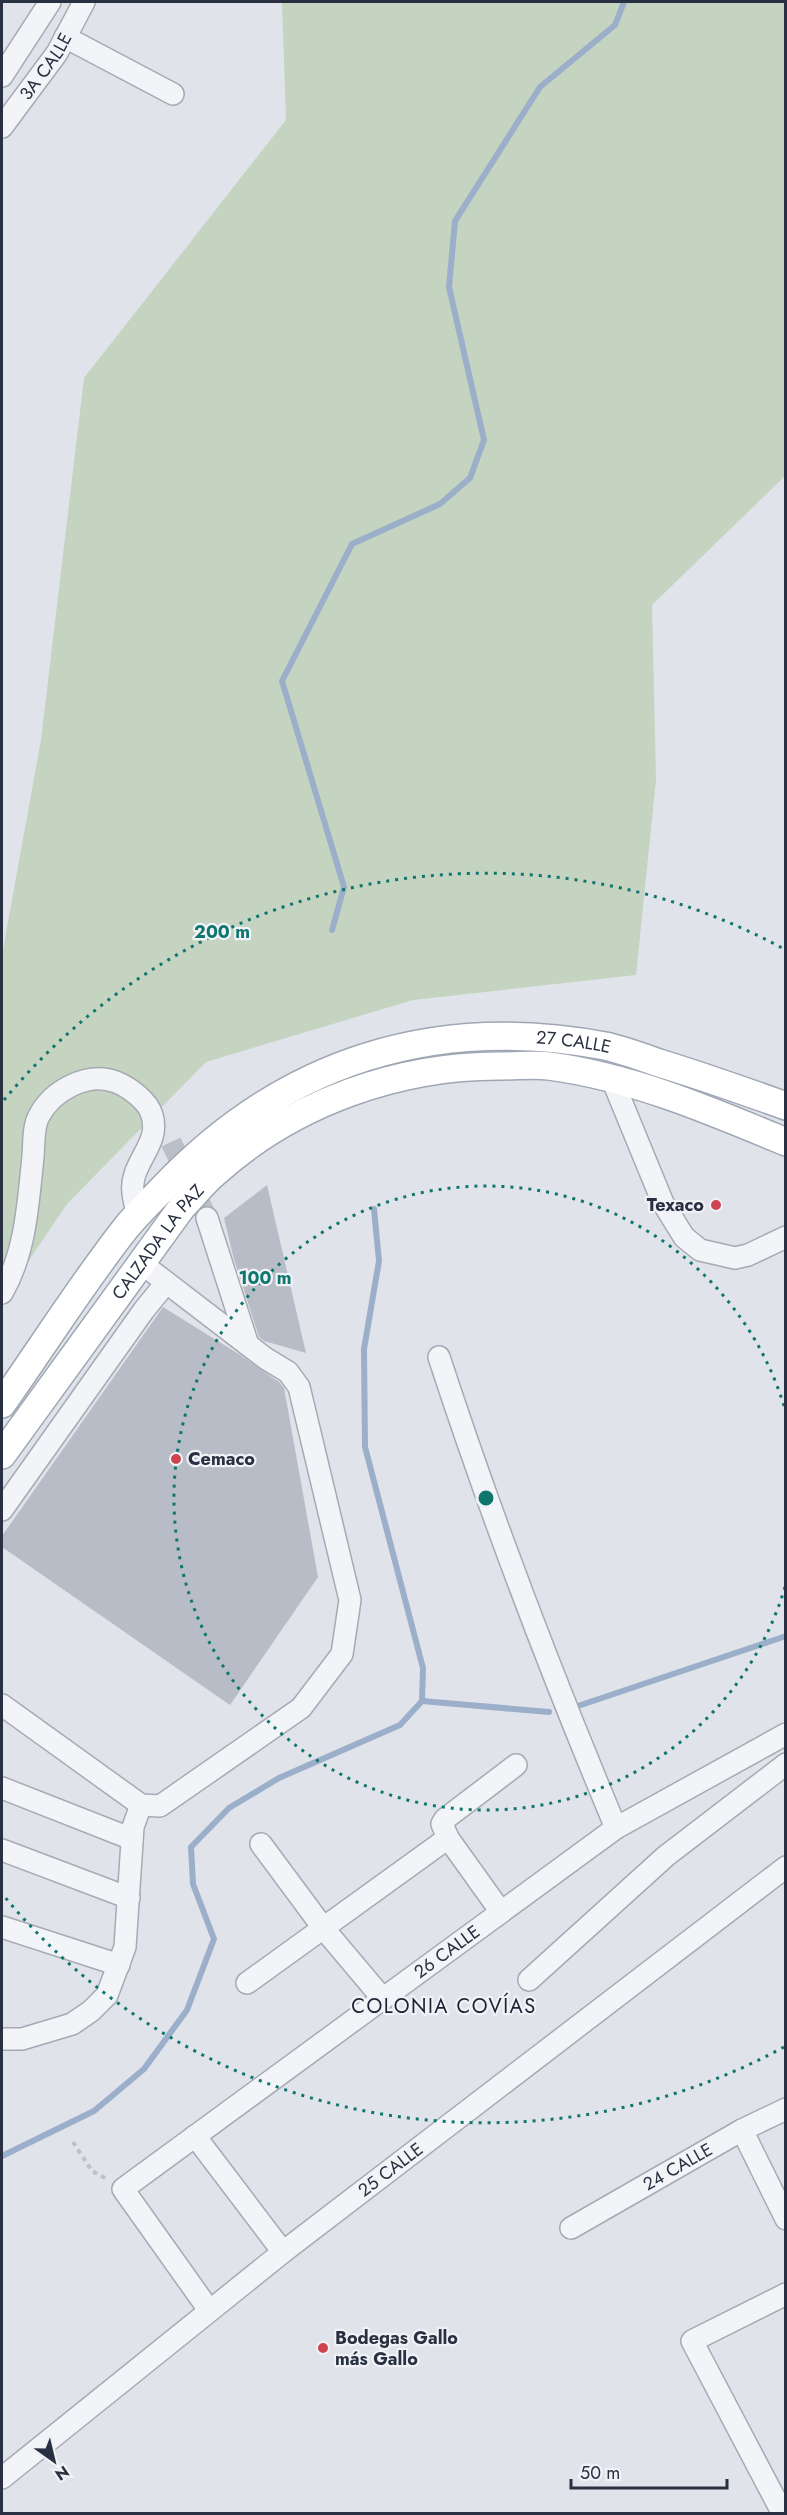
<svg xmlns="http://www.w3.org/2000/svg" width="787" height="2515" viewBox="0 0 787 2515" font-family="Jost,sans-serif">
	<rect width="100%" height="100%" fill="#e0e3e9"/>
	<polygon fill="#c5d3c1" points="282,2 785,2 785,476 652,605 656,780 636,975 413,1000 206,1062 67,1204 2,1300 2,955 41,740 84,378 286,120"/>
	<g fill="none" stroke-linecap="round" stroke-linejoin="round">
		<g stroke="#9bafca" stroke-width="6">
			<polyline points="332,930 344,887 282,681 352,544 440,504 470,478 484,440 449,287 455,221 540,87 615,25 624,2"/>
			<polyline points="422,1701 549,1712"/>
			<polyline points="578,1706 786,1636"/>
			<polyline points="2,2156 94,2111 144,2069 187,2010 214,1939 193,1884 191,1847 229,1808 279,1778 400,1725 422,1701 423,1668 365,1447 364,1349 379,1261 374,1209"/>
		</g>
	</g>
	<g fill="#b7bcc6">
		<polygon points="267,1185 306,1353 264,1341 259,1337 233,1256 224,1218"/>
		<polygon points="163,1307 237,1353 279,1382 284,1388 318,1577 230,1705 2,1547 2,1536"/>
	</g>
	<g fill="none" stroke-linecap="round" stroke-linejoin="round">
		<polyline stroke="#bbbfc7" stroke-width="21" stroke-dasharray="21 10" stroke-linecap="butt" points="171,1142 207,1218"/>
		<defs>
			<g id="minor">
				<polyline points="65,37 173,94"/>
				<polyline points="2,76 50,2"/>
				<path id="s1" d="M2,127L57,53L84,2"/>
				<polyline points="612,1079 663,1203 684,1237 700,1250 735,1258 748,1255 786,1237"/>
				<polyline points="207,1218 248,1345"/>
				<path d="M2,1293C26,1252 28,1203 33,1157C34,1145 33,1126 39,1116C52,1091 87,1071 116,1082C129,1087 148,1101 152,1115C159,1139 142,1153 135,1174C130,1188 134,1201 138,1215"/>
				<path d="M439,1357C491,1516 551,1673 616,1828"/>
				<polyline points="2,1510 144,1310 166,1283"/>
				<polyline points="2,1705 141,1805 160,1806 301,1708 342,1654 350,1600 299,1387 288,1372 265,1358 141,1263"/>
				<polyline points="2,1788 132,1839"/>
				<polyline points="261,1844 324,1929 383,1999"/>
				<polyline points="2,1850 129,1898"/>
				<polyline points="501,1912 448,1838 442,1824 445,1819 516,1765"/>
				<polyline points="2,1927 119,1965"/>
				<polyline points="529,1980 666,1856 786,1764"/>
				<polyline points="247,1983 448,1838"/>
				<polyline points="2,2039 22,2039 72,2024 91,2011 107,1995 125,1947 133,1827 141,1805"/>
				<polyline points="742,2130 786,2219"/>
				<polyline points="195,2136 283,2252"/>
				<path id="s2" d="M571,2228L742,2130L786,2109"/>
				<path id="s3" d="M209,2310L123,2189L616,1828L786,1734"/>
				<path id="s4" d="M2,2478L283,2252L786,1867"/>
				<polyline points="783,2514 692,2341 786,2294"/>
			</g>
			<g id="major">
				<path id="s5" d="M2,1404C43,1346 81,1285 125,1229C137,1214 151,1201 164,1187C284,1061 434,1014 605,1046C623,1050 642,1057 659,1063C702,1076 744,1091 786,1106"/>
				<path id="s6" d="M2,1455L182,1207C193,1196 204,1182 216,1172C294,1102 400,1065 503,1066C518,1066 534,1064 549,1066C632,1077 709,1110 786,1142"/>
			</g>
		</defs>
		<use href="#minor" stroke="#a5aab3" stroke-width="24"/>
		<use href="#major" stroke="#9fa7b5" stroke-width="30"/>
		<polyline stroke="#bec1c8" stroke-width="4" stroke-dasharray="4.5 4.5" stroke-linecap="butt" points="73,2142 92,2171 107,2179"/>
		<use href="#minor" stroke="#f3f4f8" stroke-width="21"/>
		<use href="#major" stroke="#fff" stroke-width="27"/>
	</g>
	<g fill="none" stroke="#0f766e" stroke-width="3" stroke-dasharray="3 6">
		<path d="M785 1587A312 312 0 1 1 785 1409"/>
		<path d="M784 2047A625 625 0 0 1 4 1896M4 1100A625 625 0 0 1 784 949"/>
	</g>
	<g fill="#d04452" stroke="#f0f2f7" stroke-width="2">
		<circle cx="716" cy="1205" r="6"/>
		<circle cx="176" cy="1459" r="6"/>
		<circle cx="323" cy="2348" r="6"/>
	</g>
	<g text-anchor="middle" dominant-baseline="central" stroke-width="4.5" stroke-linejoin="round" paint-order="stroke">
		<g font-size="18" fill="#293041" stroke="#f0f2f7">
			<text stroke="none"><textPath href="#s1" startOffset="75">3A CALLE</textPath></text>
			<text stroke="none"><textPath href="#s5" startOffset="724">27 CALLE</textPath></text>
			<text stroke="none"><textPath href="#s6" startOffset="264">CALZADA LA PAZ</textPath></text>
			<text stroke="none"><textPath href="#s3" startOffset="550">26 CALLE</textPath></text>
			<text stroke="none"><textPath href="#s2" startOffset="123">24 CALLE</textPath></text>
			<text stroke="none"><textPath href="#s4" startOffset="496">25 CALLE</textPath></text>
		</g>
		<g font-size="18" font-weight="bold" fill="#293041" stroke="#f0f2f7" text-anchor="start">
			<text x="704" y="1205" text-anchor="end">Texaco</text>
			<text x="188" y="1459">Cemaco</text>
			<text x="335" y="2338">Bodegas Gallo<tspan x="335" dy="21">más Gallo</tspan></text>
		</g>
		<g font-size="20" letter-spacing="1.5" fill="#1b2132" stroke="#f0f2f7">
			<text x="444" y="2006">COLONIA COVÍAS</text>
		</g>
	</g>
	<circle cx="486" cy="1498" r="9" fill="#0f766e" stroke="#f0f2f7" stroke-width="3"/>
	<g font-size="18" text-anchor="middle" font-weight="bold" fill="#0f766e" stroke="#f0f2f7" stroke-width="4.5" stroke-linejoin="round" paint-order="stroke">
		<text x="222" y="938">200 m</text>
		<text x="265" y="1284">100 m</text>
	</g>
	<rect width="787" height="2515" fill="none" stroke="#293041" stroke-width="6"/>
	<g transform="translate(54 2461) rotate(146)" stroke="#f0f2f7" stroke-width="4.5" paint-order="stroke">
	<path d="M0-4.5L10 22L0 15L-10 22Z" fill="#293041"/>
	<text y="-9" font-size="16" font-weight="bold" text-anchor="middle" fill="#293041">N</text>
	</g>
	<path d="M571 2479v9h156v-9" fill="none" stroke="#293041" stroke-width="3"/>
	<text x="580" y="2479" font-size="18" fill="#293041" stroke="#f0f2f7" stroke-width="4.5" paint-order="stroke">50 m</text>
</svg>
